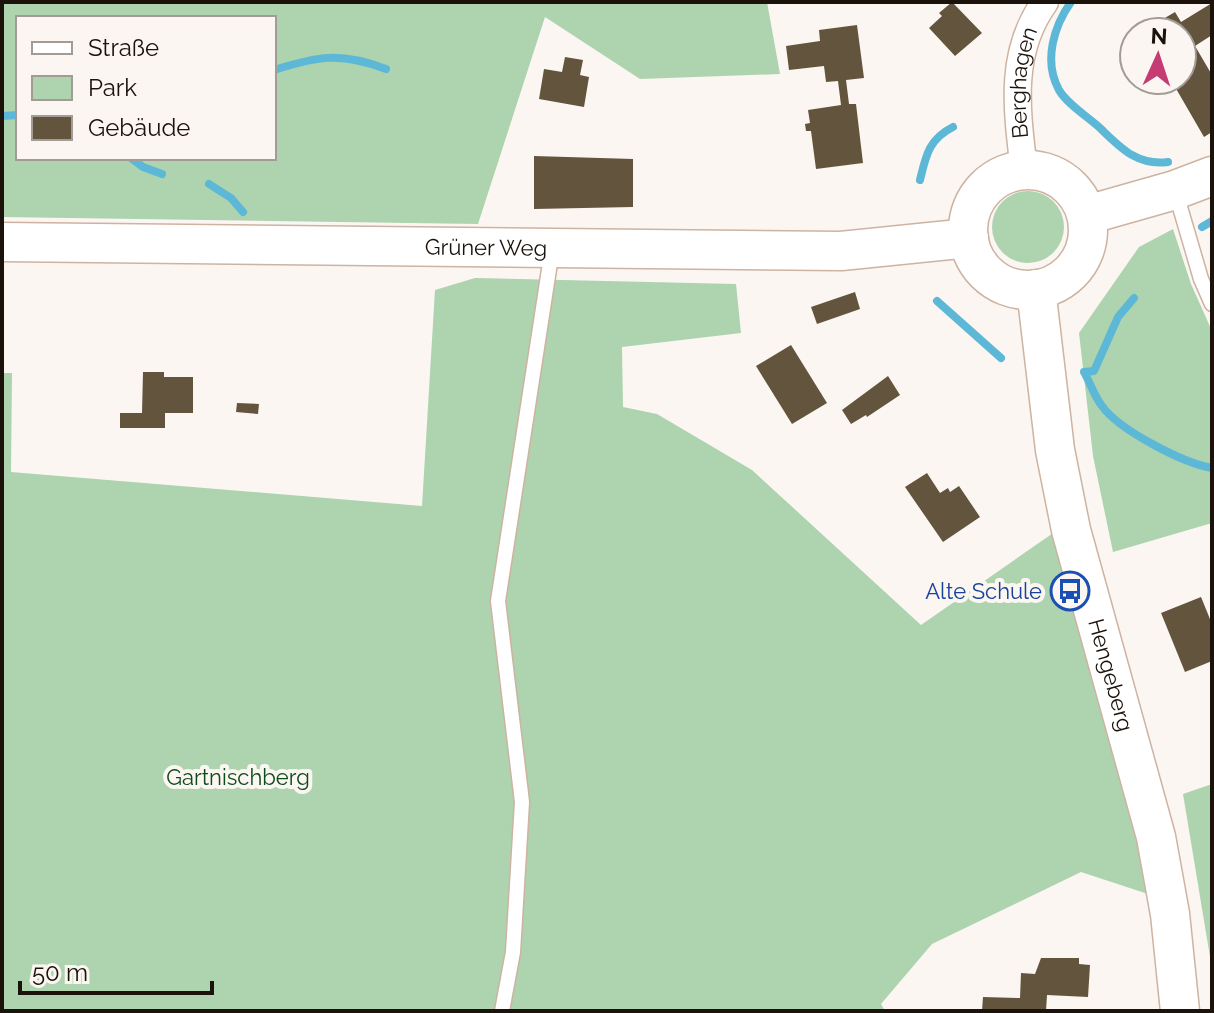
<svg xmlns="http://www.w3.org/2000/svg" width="1214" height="1013" viewBox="0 0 1214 1013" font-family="Raleway,sans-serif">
	<rect width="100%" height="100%" fill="#fcf6f2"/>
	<g fill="#aed3af" fill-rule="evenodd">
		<path d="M2,2H767L780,74L640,79L545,17L478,224L2,217ZM18,18H274V158H18Z"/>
		<circle cx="1028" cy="227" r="36"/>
		<polygon points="1173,229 1191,284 1212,331 1212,523 1113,552 1093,456 1079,333 1139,247"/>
		<polygon points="475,278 736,284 741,333 622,347 623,407 657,414 752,470 921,625 1056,531 1151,895 1081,872 932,944 881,1004 885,1011 2,1011 2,373 12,373 11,472 422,506 435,290"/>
		<polygon points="1212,784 1212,969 1183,794"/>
	</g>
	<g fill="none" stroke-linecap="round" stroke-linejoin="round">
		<g stroke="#5db8d7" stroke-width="8">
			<path d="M1071,2C1054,26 1043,61 1059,90C1067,104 1088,117 1100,128C1121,148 1137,166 1168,162"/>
			<path d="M274,70C318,56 341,52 386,69"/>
			<polyline points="2,116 18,115"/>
			<polyline points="131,158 143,167 162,174"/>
			<path d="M920,180C926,155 929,139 953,127"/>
			<polyline points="209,184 231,198 243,212"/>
			<polyline points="1202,227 1212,221"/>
			<path d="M1134,298L1118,317L1094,371L1084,372C1090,382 1094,396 1102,406C1119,430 1183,463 1212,468"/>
			<polyline points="937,301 1001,358"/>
		</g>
	</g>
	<g fill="#62543d">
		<polygon points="952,2 982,33 955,56 929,28 942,16 939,13"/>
		<polygon points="1212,3 1212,35 1195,46 1212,75 1212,132 1204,137 1171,80 1182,80 1182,32 1141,32 1175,12 1181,22"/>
		<polygon points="857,25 864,78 846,80 849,104 856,104 863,163 816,169 811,131 806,131 805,124 810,123 808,110 841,105 838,81 826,82 824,66 789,70 786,46 820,41 819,30"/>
		<polygon points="565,57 583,60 580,75 589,77 584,107 539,99 544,69 562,72"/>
		<polygon points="534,156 633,159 633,207 534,209"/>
		<polygon points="855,292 860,309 817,324 811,307"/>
		<polygon points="791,345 827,403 792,424 756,366"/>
		<polygon points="143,372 164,372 164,377 193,377 193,413 165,413 165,428 120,428 120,413 142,413"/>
		<polygon points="888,376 900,395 867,417 866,415 851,424 842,410"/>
		<polygon points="237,403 259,404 258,414 236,412"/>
		<polygon points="927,473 940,493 948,488 950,492 959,486 980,517 943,542 905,487"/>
		<polygon points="1201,597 1212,624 1212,661 1185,672 1161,613"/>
		<polygon points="1041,958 1079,958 1079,964 1090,965 1088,997 1047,995 1046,1011 982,1011 983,997 1020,998 1021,973 1035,974"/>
	</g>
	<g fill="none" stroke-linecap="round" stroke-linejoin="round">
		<defs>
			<g id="lane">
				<polyline points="1175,190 1201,279 1212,304"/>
				<polyline points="502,1011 513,952 522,802 498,601 552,250"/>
			</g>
			<g id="street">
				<path id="s1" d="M1024,170C1017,111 1008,53 1045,2"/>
			</g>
			<g id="secondary">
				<circle cx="1028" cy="230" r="60"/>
				<polyline points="1087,215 1175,190 1212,176"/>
				<path id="s2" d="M2,242L841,251L969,238"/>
				<path id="s3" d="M1036,289L1055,450L1071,530L1156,837L1170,914L1180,1011"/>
			</g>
		</defs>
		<use href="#lane" stroke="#cdb3a1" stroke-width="17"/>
		<use href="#street" stroke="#cdb3a1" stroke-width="29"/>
		<use href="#secondary" stroke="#cdb3a1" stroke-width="41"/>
		<use href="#lane" stroke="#fff" stroke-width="14"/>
		<use href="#street" stroke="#fff" stroke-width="26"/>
		<use href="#secondary" stroke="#fff" stroke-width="38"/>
	</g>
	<defs>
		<symbol id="bus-ring" viewBox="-11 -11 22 22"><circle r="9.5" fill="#fcf6f2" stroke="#1a4fb4" stroke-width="1.5"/><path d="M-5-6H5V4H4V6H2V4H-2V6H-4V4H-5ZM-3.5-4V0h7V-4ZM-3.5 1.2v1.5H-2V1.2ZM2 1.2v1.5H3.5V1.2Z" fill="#1a4fb4"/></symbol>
	</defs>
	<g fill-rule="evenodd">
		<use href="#bus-ring" x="1048" y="569" width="44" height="44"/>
	</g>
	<g text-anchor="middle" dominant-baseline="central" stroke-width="8" stroke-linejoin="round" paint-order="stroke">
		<g font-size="22" fill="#1b120b" stroke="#fcf6f2">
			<text stroke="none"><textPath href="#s1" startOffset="88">Berghagen</textPath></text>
			<text stroke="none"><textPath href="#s2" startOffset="484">Grüner Weg</textPath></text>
			<text stroke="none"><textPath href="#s3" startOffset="394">Hengeberg</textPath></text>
		</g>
		<g font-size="22" fill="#164399" stroke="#fcf6f2" text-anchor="end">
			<text x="1042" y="591">Alte Schule</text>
		</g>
		<g font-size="22" fill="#0c4c19" stroke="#fcf6f2">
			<text x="238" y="777">Gartnischberg</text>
		</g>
	</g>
	<rect width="1214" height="1013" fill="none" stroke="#1b120b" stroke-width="8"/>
	<rect x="16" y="16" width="260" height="144" fill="#fcf6f2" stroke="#a29b96" stroke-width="2"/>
	<rect x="32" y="42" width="40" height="12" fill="#ffffff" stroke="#a29b96" stroke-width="2"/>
	<text x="88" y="56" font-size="24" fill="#1b120b">Straße</text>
	<rect x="32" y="76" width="40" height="24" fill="#aed3af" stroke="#a29b96" stroke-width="2"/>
	<text x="88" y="96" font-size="24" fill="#1b120b">Park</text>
	<rect x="32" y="116" width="40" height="24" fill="#62543d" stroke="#a29b96" stroke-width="2"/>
	<text x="88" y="136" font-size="24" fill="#1b120b">Gebäude</text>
	<g transform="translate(1158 56) rotate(3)"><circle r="38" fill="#fcf6f2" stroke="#a29b96" stroke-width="2"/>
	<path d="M0-6L14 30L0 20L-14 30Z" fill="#c53b74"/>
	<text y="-12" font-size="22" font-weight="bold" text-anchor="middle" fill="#1b120b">N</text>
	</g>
	<path d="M20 981v12h192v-12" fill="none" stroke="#1b120b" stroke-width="4"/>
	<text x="32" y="981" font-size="24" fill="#1b120b" stroke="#fcf6f2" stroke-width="6" paint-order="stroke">50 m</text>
</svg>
